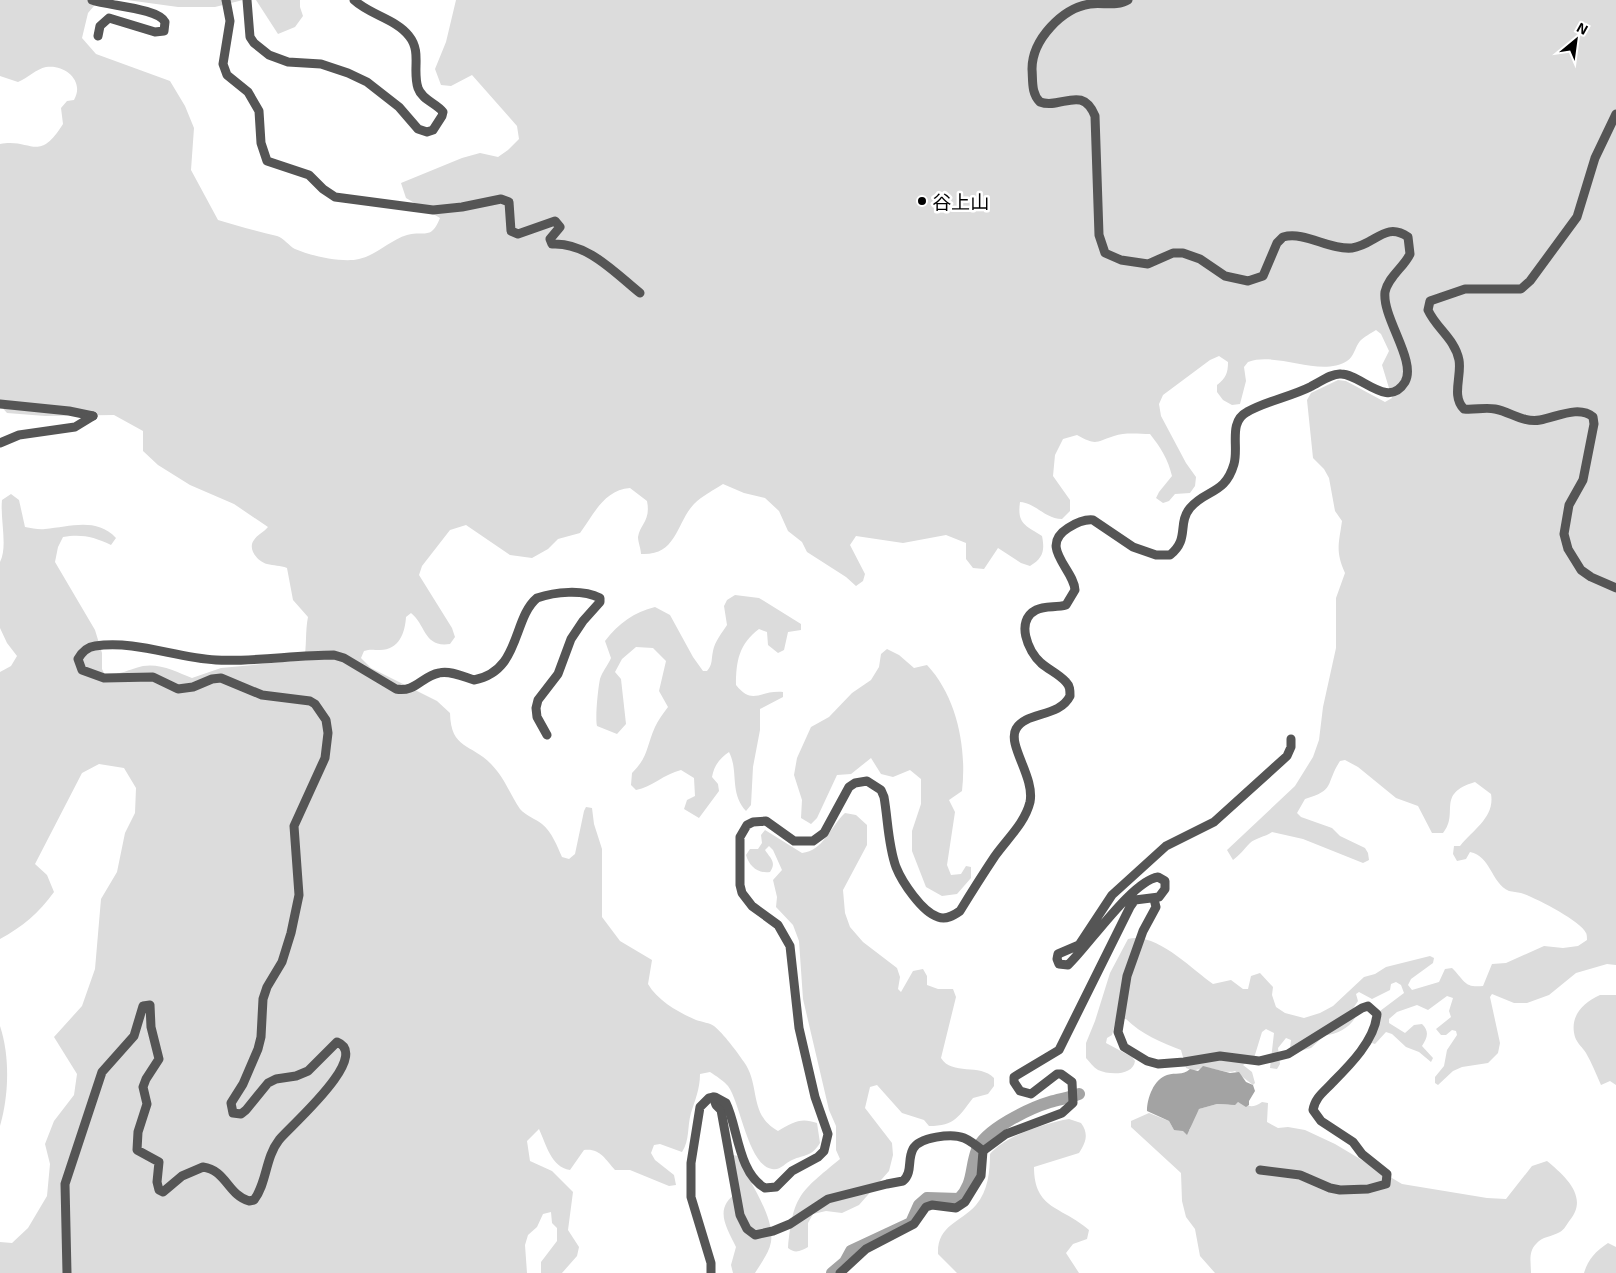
<svg xmlns="http://www.w3.org/2000/svg" width="1616" height="1273" viewBox="0 0 1616 1273" font-family="'Exo 2','Noto Sans JP',sans-serif">
	<rect width="100%" height="100%" fill="#fff"/>
	<g fill="#dcdcdc">
		<path d="M0,0H99L88,13L82,38L96,54L170,81L185,106L194,128L191,170L218,220C237,226 257,231 277,236C284,238 289,246 295,249C311,256 343,263 359,259C377,255 390,240 407,235C424,230 431,241 440,218L406,198L401,183L462,158L480,153L498,157L508,150L519,139L517,126L472,75L451,86L441,85L435,69L446,42L456,0H1616V965L1607,964L1576,973L1549,995L1527,1003H1514L1492,994L1490,997L1500,1043L1498,1053L1488,1063L1462,1067L1453,1071L1438,1085L1435,1083V1077L1444,1066L1447,1050L1457,1035L1456,1031L1452,1030L1446,1035H1441L1436,1029L1451,1017L1449,1011L1453,998L1447,996L1428,1010L1417,1005L1397,1012L1389,1019V1023L1405,1033L1414,1025L1422,1024C1430,1032 1427,1038 1422,1046L1433,1058L1431,1062L1419,1052L1406,1047L1392,1034L1386,1032L1375,1044L1372,1043C1373,1031 1381,1026 1380,1011L1404,993L1401,985L1396,982L1391,984L1390,990L1372,999L1359,992L1356,994L1358,1001L1352,1010L1355,1018C1349,1028 1336,1035 1325,1035L1311,1048L1296,1052L1290,1048L1291,1040L1286,1038L1278,1048L1280,1064L1277,1069L1270,1068L1274,1033L1266,1029L1262,1032L1254,1058L1243,1065L1252,1072L1255,1083L1253,1085L1235,1071C1226,1074 1216,1068 1206,1068C1197,1069 1195,1072 1186,1068L1181,1050C1162,1043 1141,1034 1126,1019H1116L1112,1035L1107,1038L1106,1043L1132,1057L1135,1061C1133,1076 1109,1075 1098,1070C1093,1067 1090,1062 1086,1058V1043L1095,1021L1110,973L1128,939C1155,931 1192,969 1213,984L1231,980L1243,989H1248L1251,976L1260,973L1273,987L1272,995L1276,1007L1285,1013L1304,1018L1320,1013L1333,1006L1364,977L1375,974L1386,967L1430,956L1434,958L1433,963L1411,979L1408,985L1412,990L1439,982L1445,969L1452,968C1465,981 1464,988 1483,986L1492,964L1506,963L1544,946L1563,948L1578,946L1587,940C1587,939 1587,934 1586,933C1581,921 1534,897 1521,893C1517,892 1513,892 1509,891C1491,883 1491,856 1470,852L1466,859L1457,861L1453,854L1454,846H1460C1474,829 1495,817 1491,794L1475,782C1435,794 1460,813 1443,833H1432L1418,806L1396,798L1358,767L1345,760L1340,761C1325,784 1336,790 1305,799L1297,813L1301,817L1332,828L1340,836L1365,848L1368,853L1369,860L1363,863L1303,839L1272,832C1265,837 1255,838 1250,843C1244,849 1240,855 1233,860L1227,850L1295,786L1313,757L1319,740L1323,707L1336,648V598L1345,573C1335,551 1339,543 1342,521L1335,511L1329,478L1324,469L1313,458L1307,400L1311,393L1338,380L1346,381L1385,402L1392,398L1382,365L1389,351L1381,334L1376,330C1371,333 1364,337 1360,341C1355,347 1354,357 1347,361C1320,378 1277,351 1248,362L1244,367L1246,381L1240,404L1232,405L1223,400L1217,392V385C1226,378 1228,373 1228,362L1219,356L1210,360L1163,395L1159,404L1161,416L1186,463L1196,477L1195,486L1190,493L1175,494L1169,501L1163,503L1156,498L1159,492L1172,476C1168,459 1161,448 1150,434C1139,434 1125,432 1114,436C1095,442 1097,446 1077,435L1063,439L1055,455L1053,476L1070,500V511L1062,519C1045,519 1036,503 1020,502C1017,524 1025,525 1042,536C1045,551 1043,558 1030,566L1021,563L998,548L984,569L973,568L966,559V543L946,535L903,543L856,536L850,545L865,574L863,581L856,586L846,577L807,552L802,542L788,531L779,511L765,498L744,493L723,484C714,490 702,496 694,504C676,523 677,556 641,554C641,549 638,542 638,537C640,524 651,521 647,501L630,488C604,490 594,514 580,533L558,539L548,549L532,558L510,555L466,525L450,530L422,566L419,575L452,628L455,637L450,644C424,648 426,625 411,613L406,617C405,633 399,650 380,650C373,650 370,649 364,651L361,658L371,668L437,701L450,713C451,750 471,743 491,764C504,777 510,794 520,809C526,816 536,819 542,824C552,832 557,846 562,857L569,859L575,854L584,811L586,807L592,808L594,824L602,849V917L620,941L652,960L648,984C658,1001 678,1012 696,1020C702,1022 710,1023 714,1026C723,1033 738,1053 744,1062C761,1086 748,1114 778,1131C793,1122 801,1117 817,1123L820,1143C811,1157 806,1154 792,1160C785,1163 780,1171 772,1169C748,1165 741,1104 728,1086C724,1081 716,1076 710,1072L700,1074C700,1089 695,1100 691,1113C687,1127 690,1140 682,1152L660,1144L654,1145L651,1153L655,1160L674,1175L676,1185L669,1186L630,1170H615C605,1159 600,1148 584,1150L570,1170C551,1167 546,1144 539,1129L527,1141L530,1161L552,1171L573,1192L568,1230L579,1247L577,1256L562,1273H541V1262L557,1241V1228L552,1223L551,1212L543,1214L537,1227L528,1235L525,1245L527,1273H0V1242L12,1243L28,1228L47,1196L50,1164L45,1144L54,1121L74,1095L77,1074L54,1037L82,1006L95,969L101,899L117,872L125,833L135,813L136,788L124,768L99,764L82,773L35,864L47,875L54,892C39,913 22,927 0,939V672L11,666L17,656L7,643L0,628V562C8,547 0,519 2,500L11,494L19,500L25,527C32,528 39,530 45,529C70,527 96,517 116,538L111,545C94,537 82,534 63,537L58,547L55,562L95,630L102,653V669L105,675C123,674 127,670 143,666C160,663 177,672 192,678L221,668L304,660C307,646 305,632 308,617L293,600L287,568C280,565 274,566 267,564C258,562 247,549 254,540C257,535 264,532 268,527L234,504L190,485L158,465L143,451V431L114,415L45,416L7,413L0,405V144C32,138 38,164 63,124L61,108L67,101L74,100C85,81 65,64 46,67C36,69 28,78 18,82L0,76Z"/>
		<polygon points="127,0 243,0 215,7 178,7"/>
		<polygon points="256,0 300,0 300,7 303,16 295,27 278,34"/>
		<path d="M735,595L759,598L801,624V630L788,632L784,650L778,653L768,645L767,632L759,629C739,644 736,661 736,685C753,706 759,690 783,692V697L760,709V730L753,767L751,805L746,811C729,793 739,771 729,752C719,759 714,766 712,777L718,784L719,791L699,818L684,809L687,800L695,796L694,778L681,770C664,774 652,787 636,790L631,785L632,773C649,756 646,747 655,727C658,720 663,714 668,707L659,691L666,661L653,648L636,647L622,659L615,672L621,679L626,724L617,734L597,726C595,718 598,688 600,679C602,672 608,665 611,658L605,641C619,623 634,612 655,607L670,615L693,657L703,671H707C713,664 711,660 713,651C715,641 722,633 727,625L724,606L727,600Z"/>
		<path d="M887,649L899,655L914,668L927,665C957,697 967,748 962,791L949,800L955,812L947,865L951,875L961,874L966,866L971,867V878L957,894L942,896L926,887L912,851V831L921,804V779L910,770L893,777L881,774L871,758L851,774L837,775L817,818L811,824L801,818L802,800L794,775L797,758L811,727L829,717L852,693L871,680L879,667L881,654Z"/>
		<path d="M845,813L856,815L867,825V845L843,890L845,913L850,927L863,942L897,968L900,977L898,989L901,992L913,971L923,969L927,976V985L938,989H953L956,997L941,1058C952,1076 980,1063 994,1078V1086L988,1094L973,1098C959,1116 955,1126 929,1126L924,1120L902,1113L877,1085L870,1087L865,1108L892,1143L893,1155L889,1171L859,1205L842,1213L826,1211L813,1214L808,1223V1247C801,1251 795,1254 788,1248C793,1195 800,1192 840,1159L836,1150V1126L829,1110L803,999L799,941L793,925L776,907L777,897L773,880L782,870L773,850L769,846L765,850C770,858 777,862 770,872C758,874 749,866 746,855L750,849H758L762,843L761,835L765,830L802,853C823,851 831,826 845,813Z"/>
		<path d="M1600,995H1616V1085L1610,1081L1601,1085C1596,1074 1592,1063 1586,1053C1583,1048 1577,1043 1575,1037C1569,1016 1583,1003 1600,995Z"/>
		<path d="M0,1026C10,1056 9,1095 0,1126Z"/>
		<path d="M1238,1102C1248,1106 1252,1109 1262,1102L1268,1103L1267,1122L1278,1128L1288,1127L1305,1130L1335,1144L1402,1184L1487,1198L1506,1199L1532,1166L1547,1161C1565,1176 1589,1197 1570,1220C1567,1224 1564,1230 1560,1232C1552,1237 1542,1236 1536,1244C1528,1252 1531,1263 1531,1273H1215L1200,1256L1195,1229L1186,1217L1182,1201L1181,1173L1131,1127V1121L1149,1113L1169,1121L1174,1130H1190L1191,1121L1199,1109L1217,1104L1228,1105Z"/>
		<path d="M1069,1119L1081,1123C1089,1134 1086,1142 1079,1153L1034,1167C1034,1210 1062,1206 1089,1230L1087,1239L1073,1244L1066,1253L1079,1273H957L938,1254C937,1225 960,1223 976,1205C988,1191 990,1171 990,1154C1005,1136 1045,1123 1069,1119Z"/>
		<path d="M733,1155L738,1156C747,1180 775,1215 771,1242C769,1253 761,1263 755,1273H733L731,1265L736,1247C726,1226 713,1208 738,1192Z"/>
		<path d="M1608,1243L1616,1247V1273H1584C1588,1259 1596,1251 1608,1243Z"/>
	</g>
	<path fill="#a3a3a3" d="M1203,1066L1230,1073L1239,1072L1246,1082L1253,1085L1255,1091L1249,1101V1105L1246,1107L1238,1102L1235,1105L1217,1104L1199,1109L1187,1135L1183,1131L1174,1130L1169,1121L1147,1111C1147,1098 1154,1079 1167,1075C1176,1072 1182,1076 1190,1069L1198,1071Z"/>
	<g fill="none" stroke-linecap="round" stroke-linejoin="round">
		<path stroke="#a3a3a3" stroke-width="12" d="M832,1273L845,1262L851,1251L911,1223L919,1205L927,1198L959,1199C974,1184 970,1168 977,1150C984,1130 1030,1108 1050,1102C1060,1099 1069,1098 1079,1094"/>
		<g stroke="#555" stroke-width="9">
			<path d="M92,0C109,6 158,8 165,22L164,31L155,32L109,18L100,26L98,36"/>
			<path d="M226,0L230,21L223,64L227,75L248,92L259,111L261,143L267,161L309,175L323,189L335,197L433,210L462,207L501,199L509,202L511,231L518,234L555,221L560,227L550,239L552,244C587,242 614,272 640,293"/>
			<path d="M247,0L250,37L254,43L269,55L288,62L321,64L348,73L367,82L399,107L418,129L427,132L433,130L442,116L443,112C436,103 422,100 418,88C412,70 422,52 409,36C396,19 370,15 354,0"/>
			<path d="M1616,114L1595,158L1577,217L1530,281L1521,289H1465L1430,301L1428,310C1436,328 1455,339 1459,360C1462,376 1451,396 1464,409C1475,410 1485,407 1495,409C1511,412 1523,423 1540,420C1557,417 1579,405 1593,417L1594,424L1583,480L1569,505L1564,534L1568,549L1581,570L1591,577L1616,588"/>
			<polyline points="0,404 69,411 93,416"/>
			<polyline points="0,443 19,435 75,427 93,416"/>
			<path d="M1154,899L1156,907L1143,931L1127,976L1118,1032L1124,1047L1147,1061L1158,1064L1184,1062L1220,1056L1259,1061L1288,1054L1362,1008L1368,1006L1377,1014C1375,1040 1350,1065 1333,1082C1325,1091 1315,1097 1313,1110L1321,1121L1353,1142L1362,1154L1387,1174L1386,1184L1368,1189L1340,1190L1330,1188L1300,1175L1260,1170"/>
			<path d="M713,1097L716,1105L721,1110L740,1215L747,1229L755,1235L773,1231L790,1224L828,1199L887,1184L903,1181C913,1172 907,1160 913,1149C919,1137 952,1133 964,1138C971,1141 977,1146 983,1151L981,1176L965,1202L956,1208L932,1205L926,1207L914,1224L866,1249L840,1273"/>
			<path d="M983,1151L1006,1134L1062,1113L1073,1103L1072,1082L1061,1074H1057L1031,1094L1020,1091L1014,1082V1077L1059,1050L1130,907L1135,900L1159,897L1165,889V881L1158,877C1132,881 1089,945 1068,965L1059,964L1057,959L1058,954L1079,945L1112,895L1166,846L1214,822L1287,756L1291,747V739"/>
			<path d="M67,1273L65,1184L102,1072L134,1036L143,1006L150,1005L151,1027L159,1059L146,1079L143,1087L147,1104L138,1132L137,1150L159,1162L157,1182L159,1190L163,1192L182,1176L203,1167C226,1170 228,1195 249,1201L254,1200C267,1183 265,1158 279,1140C287,1129 373,1056 337,1042L308,1071L296,1076L276,1079L268,1083L246,1110L241,1114L233,1113L231,1103L243,1084L258,1049L261,1037L263,999L267,987L282,962L291,933L299,895L294,826L325,758L328,733L326,720L315,704L310,701L262,695L221,678L212,679L193,687L178,689L153,677L104,678L82,670L78,659C82,652 87,647 95,646C137,640 175,658 216,660C255,662 294,655 334,655L344,658L396,689C415,693 422,676 439,673C450,670 464,677 474,680C521,671 512,619 537,598C555,592 582,589 600,598V602L583,621L571,639L558,674L538,700L536,708L537,717L547,735"/>
			<path d="M711,1273V1263L691,1197V1163L700,1107L709,1098L715,1097L726,1103C738,1127 738,1173 765,1188L776,1187L792,1171L818,1157L824,1151L828,1134L815,1097L799,1028L790,946L778,925L752,906L742,893L740,885V837L747,825L753,822L766,821L794,841H813L824,833L849,787L855,783L867,781L881,790L884,797C888,820 888,845 896,867C902,882 922,912 938,917C946,920 953,916 960,911C971,893 983,874 995,856C1007,839 1025,823 1030,802C1035,777 1007,745 1016,729C1026,711 1059,718 1070,696C1070,690 1070,686 1066,682C1059,674 1049,670 1041,663C1028,651 1015,621 1036,610C1045,605 1056,608 1066,605L1075,590C1074,569 1038,547 1068,528C1076,523 1084,519 1093,520L1133,547L1156,555H1170C1190,539 1177,524 1190,508C1206,489 1225,495 1234,464C1239,447 1228,422 1247,412C1266,401 1290,397 1310,387C1319,383 1331,373 1341,374C1361,374 1388,410 1405,382C1417,361 1382,318 1385,292C1388,277 1404,267 1410,254L1408,237C1385,221 1375,245 1352,248C1329,250 1305,231 1283,237L1277,243L1263,276L1248,281L1225,276L1200,259L1183,253H1173L1148,264L1121,260L1105,253L1099,235L1095,116C1082,84 1061,110 1040,102C1031,93 1033,81 1032,69C1032,40 1062,8 1090,4C1102,2 1117,7 1128,0"/>
		</g>
	</g>
	<circle fill="#000" stroke="#fff" stroke-width="2" cx="922" cy="201" r="5"/>
	<g text-anchor="middle" dominant-baseline="central" stroke-width="5" stroke-linejoin="round" paint-order="stroke">
		<g font-size="19" fill="#000" stroke="#fff" text-anchor="start">
			<text x="932" y="201">谷上山</text>
		</g>
	</g>
	<g transform="translate(1576 40) rotate(29)" stroke="#ffffff" stroke-width="4" paint-order="stroke">
	<path d="M0-4L9 19L0 12L-9 19Z" fill="#000000"/>
	<text y="-8" font-size="14" font-weight="bold" text-anchor="middle" fill="#000000">N</text>
	</g>
</svg>
